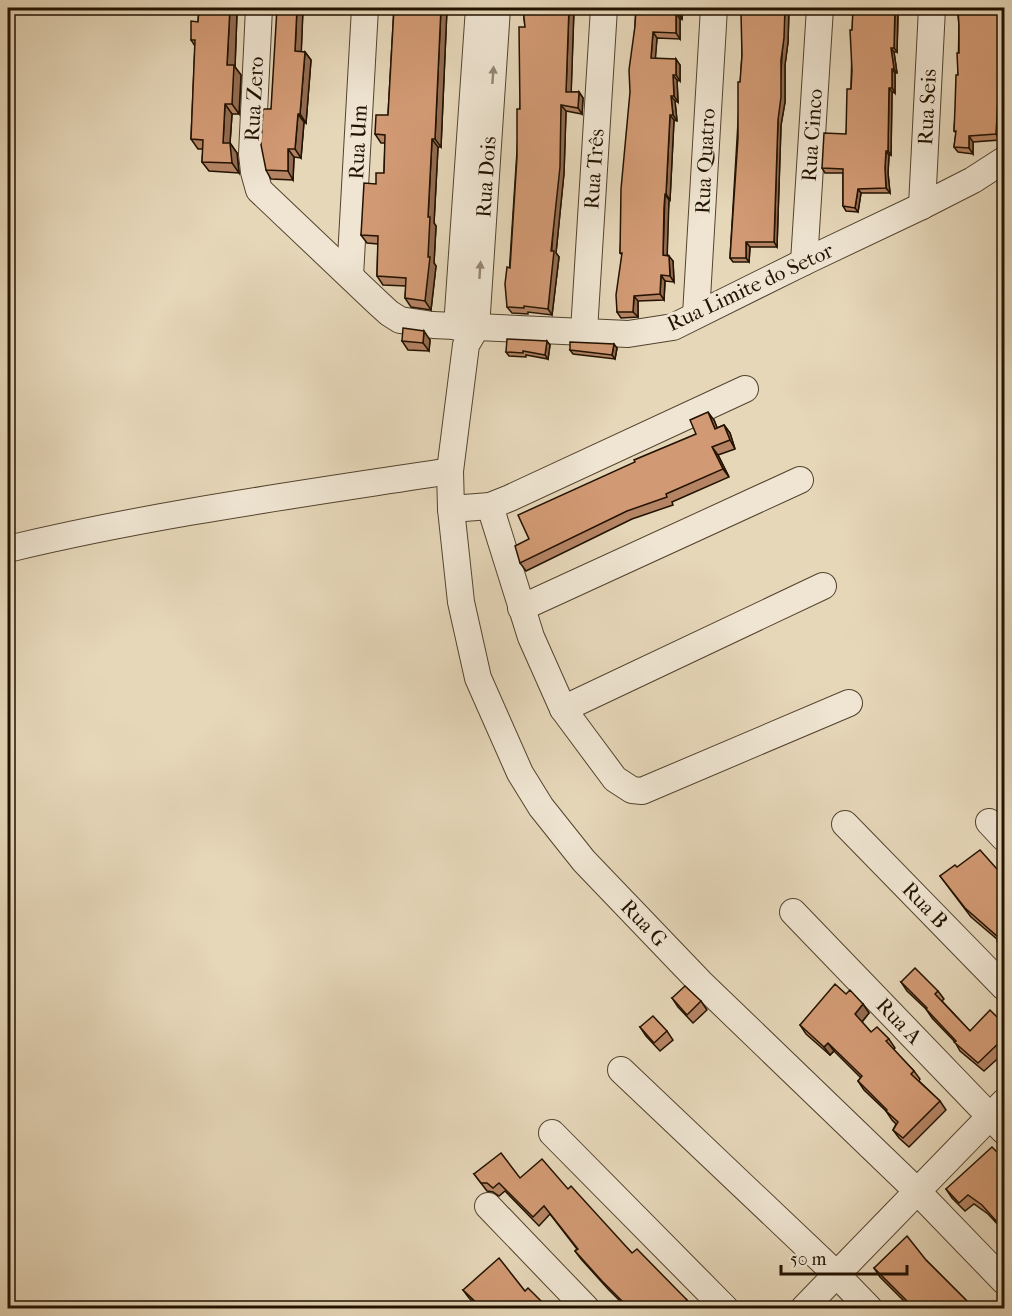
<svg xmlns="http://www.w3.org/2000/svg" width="1012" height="1316" viewBox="0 0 1012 1316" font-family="'IM FELL French Canon',serif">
	<rect width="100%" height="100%" fill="#e6d7b9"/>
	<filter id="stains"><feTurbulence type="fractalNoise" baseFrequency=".00333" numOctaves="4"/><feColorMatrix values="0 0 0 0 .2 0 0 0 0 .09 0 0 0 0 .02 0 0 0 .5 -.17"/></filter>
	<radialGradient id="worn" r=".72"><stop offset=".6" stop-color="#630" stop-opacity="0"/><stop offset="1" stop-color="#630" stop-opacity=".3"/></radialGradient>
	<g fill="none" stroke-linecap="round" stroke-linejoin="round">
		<defs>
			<g id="minor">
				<polyline points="259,8 252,154 254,172 259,190 377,302 389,313 400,320 433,325 628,334 673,327 804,262 922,206 973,180 1004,160"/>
				<polyline points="497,8 476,328 466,345 450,471 451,509 461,602 478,678 520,773 541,807 584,861 700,982 918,1192 1004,1281"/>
				<polyline points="922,206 932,8"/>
				<polyline points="804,262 820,8"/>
				<polyline points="350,276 365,8"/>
				<polyline points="696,315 714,8"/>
				<polyline points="457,327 479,8"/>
				<polyline points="584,331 604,8"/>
				<polyline points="490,506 531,637 563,709 615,779 632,790 642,791 849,703"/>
				<polyline points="451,509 490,506 510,498 745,389"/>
				<path d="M8,549C153,514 302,494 450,471"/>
				<polyline points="521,608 800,480"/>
				<polyline points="563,709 823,586"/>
				<polyline points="989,822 1004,838"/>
				<polyline points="845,824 1004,987"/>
				<polyline points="793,912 1004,1131"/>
				<polyline points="621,1070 836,1274 869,1308"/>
				<polyline points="552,1133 725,1308"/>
				<polyline points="488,1206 586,1308"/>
				<polyline points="804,1308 1004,1102"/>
			</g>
		</defs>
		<use href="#minor" stroke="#53432e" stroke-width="28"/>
		<use href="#minor" stroke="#efe5d2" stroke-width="26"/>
	</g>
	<g fill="#b58464" stroke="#221200" stroke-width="1.5">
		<polygon points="199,8 234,8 237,12 235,67 241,75 239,114 232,114 230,143 237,153 239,173 209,171 202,162 203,149 198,149 191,139 195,46 191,40 198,22"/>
		<polygon points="303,8 301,52 305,52 311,60 306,123 304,122 301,158 294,157 293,180 271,179 266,170 271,109"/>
		<polygon points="394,8 447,8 441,147 438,147 434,223 436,226 434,263 436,266 431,310 411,307 405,298 406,286 383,285 377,276 378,244 367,243 361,235 376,184 384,173 385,143 381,143 375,134 388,115"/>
		<polygon points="523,8 574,8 571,92 579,92 583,98 582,114 566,111 564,173 556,253 559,257 552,315 528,312 528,314 512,313 507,307 525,27"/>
		<polygon points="636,8 683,8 682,19 680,19 680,39 657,38 655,58 680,65 680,81 677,80 678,102 675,101 677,121 674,120 670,200 669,200 668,214 667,255 673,261 674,282 665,281 664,300 638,301 638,317 621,318 617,312 622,255 620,253 635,26"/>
		<polygon points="742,8 789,8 788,42 785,65 785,102 781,125 777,247 750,247 749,262 733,262 730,258 742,55"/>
		<polygon points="853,8 900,8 900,13 898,13 897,52 894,52 897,73 895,73 895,93 892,92 891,155 889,155 888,173 890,193 861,193 858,212 846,211 843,206 843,173 825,173 822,168 846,134 851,89"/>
		<polygon points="1005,8 1004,56 1002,56 1003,87 1000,140 973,142 973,154 958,152 954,147 956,133 954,131 958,75 959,25 958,15 955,11"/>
		<polygon points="430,340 429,351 408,350 402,341"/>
		<polygon points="550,345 548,359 526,355 526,357 509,356 506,352"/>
		<polygon points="617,348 615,359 573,354 570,350"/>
		<polygon points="714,420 717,428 724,425 730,433 735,449 718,455 729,477 672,502 673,505 632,519 526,571 520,563 529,539 696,434"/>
		<polygon points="957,867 1005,878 1005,952 997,941 998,940 971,917 940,876"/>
		<polygon points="901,982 938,991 944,999 942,1001 970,1031 1005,1025 1005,1052 984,1071 960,1051 955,1042 932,1018 926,1009 907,991"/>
		<polygon points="846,994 863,1004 869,1013 862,1022 871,1032 889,1039 895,1048 893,1049 914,1071 920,1079 919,1081 940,1101 946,1110 909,1147 899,1138 893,1130 896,1124 892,1120 886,1111 864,1090 858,1081 861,1078 834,1051 830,1055 806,1034 800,1025"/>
		<polygon points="672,998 701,1001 707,1010 693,1023 678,1007"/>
		<polygon points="640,1027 667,1031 673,1040 660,1051 646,1036"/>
		<polygon points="1005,1155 1005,1232 988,1214 974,1204 965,1211 952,1198 946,1189"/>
		<polygon points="474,1174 520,1178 568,1189 632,1253 687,1300 693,1308 627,1308 608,1289 581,1259 575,1251 577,1249 550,1214 539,1226 505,1191 499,1196 493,1192 487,1191"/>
		<polygon points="926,1260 974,1308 911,1308 880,1277 874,1268"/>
		<polygon points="463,1290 525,1291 548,1308 479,1308 469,1298"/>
	</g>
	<g fill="#936c51" stroke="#221200" stroke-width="1.5">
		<polygon points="8,8 16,8 14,10 15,11 8,20"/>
		<polygon points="230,8 234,8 237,12 235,67 241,75 239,114 232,104 227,65"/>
		<polygon points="297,8 303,8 301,60 295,51"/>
		<polygon points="441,8 447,8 441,147 435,139"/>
		<polygon points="569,8 574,8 571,98 566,92"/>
		<polygon points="679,8 683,8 682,19 678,13"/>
		<polygon points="785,8 789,8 788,42 785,65 785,102 781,125 777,247 774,242 778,120"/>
		<polygon points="895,9 898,13 897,52 894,48"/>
		<polygon points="1002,12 1005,16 1005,35 1003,32"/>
		<polygon points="676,13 680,19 680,39 676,33"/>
		<polygon points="653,32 657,38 655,64 651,58"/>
		<polygon points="1000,32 1004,38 1004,56 1000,50"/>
		<polygon points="891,48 894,52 897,73 894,69"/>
		<polygon points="998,50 1002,56 1003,87 1000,140 996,134"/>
		<polygon points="305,52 311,60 306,123 300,114"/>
		<polygon points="676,59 680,65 680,81 676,75"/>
		<polygon points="892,69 895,73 895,93 892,88"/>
		<polygon points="673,75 677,80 678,102 674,96"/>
		<polygon points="889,88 892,92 891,155 888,151"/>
		<polygon points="579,92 583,98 582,114 578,108"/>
		<polygon points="671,96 675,101 677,121 673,115"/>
		<polygon points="225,104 232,114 230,143 237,153 239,173 232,163 223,143"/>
		<polygon points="561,105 566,111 564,173 556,253 559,257 552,315 548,309"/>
		<polygon points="298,114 304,122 301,158 295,149"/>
		<polygon points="670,115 674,120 670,200 666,194"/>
		<polygon points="969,136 973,142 973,154 969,148"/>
		<polygon points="432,139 438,147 434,223 436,226 434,263 436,266 431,310 425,301 428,257 428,217"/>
		<polygon points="288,149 294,157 293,180 288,171"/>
		<polygon points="886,151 889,155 888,173 890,193 886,188 885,168"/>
		<polygon points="858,189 861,193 858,212 855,208"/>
		<polygon points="665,194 669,200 667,261 663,255"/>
		<polygon points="746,242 750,247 749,262 746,258"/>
		<polygon points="669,256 673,261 674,282 670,276"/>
		<polygon points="661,275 665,281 664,300 660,294"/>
		<polygon points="634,296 638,301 638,317 633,312"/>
		<polygon points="424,331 430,340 429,351 423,343"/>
		<polygon points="547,341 550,345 548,359 545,355"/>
		<polygon points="614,344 617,348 615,359 612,355"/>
		<polygon points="708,412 714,420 721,437 715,429"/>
		<polygon points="724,425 730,433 735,449 730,440"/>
		<polygon points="712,447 718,455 729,477 723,469"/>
		<polygon points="863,1004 869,1013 861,1023 855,1014"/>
		<polygon points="828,1043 834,1051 830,1055 824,1047"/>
	</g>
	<g fill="#d29a74" stroke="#221200" stroke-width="1.5">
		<polygon points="199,8 230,8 227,65 234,65 232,104 225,104 223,143 230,143 232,163 202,162 203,140 191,139 195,40 191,40 191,21 198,22"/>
		<polygon points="277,8 297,8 295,51 305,52 300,114 298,114 295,149 288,149 288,171 266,170 261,145 263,109 271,109"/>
		<polygon points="394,8 441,8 435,139 432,139 428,217 430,217 428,257 430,257 425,301 405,298 406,278 377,276 378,236 361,235 364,183 376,184 376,173 384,173 385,135 375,134 376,115 388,115"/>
		<polygon points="523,8 569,8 566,92 579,92 578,108 561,105 560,167 551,251 554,251 548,309 524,306 524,308 507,307 505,284 507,267 510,268 517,157 517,109 520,109 519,27 525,27"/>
		<polygon points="636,8 679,8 678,13 676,13 676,33 653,32 651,58 676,59 676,75 673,75 674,96 671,96 673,115 670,115 666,194 665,194 664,208 663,255 669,256 670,276 661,275 660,294 634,296 633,312 617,312 616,295 622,253 620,253 621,189 630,92 629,70 635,26"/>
		<polygon points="742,8 785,8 784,38 781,60 781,97 778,120 774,242 746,242 746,258 730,258 738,138 738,82 740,82 742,55 741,14"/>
		<polygon points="853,8 897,8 897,9 895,9 894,48 891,48 894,69 892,69 892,88 889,88 888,151 886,151 885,168 886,188 858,189 855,208 843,206 843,169 822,168 824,133 846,134 847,89 851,89 852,70 850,30 852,30"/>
		<polygon points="955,8 1005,8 1005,13 1002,12 1003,32 1000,32 1000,50 998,50 999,81 996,134 969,136 969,148 954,147 956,131 954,131 955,108 956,75 958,75 957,53 959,53 959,25 958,11 955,11"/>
		<polygon points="403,328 424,331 423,343 402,341"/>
		<polygon points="507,339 547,341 545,355 523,351 523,353 506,352"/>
		<polygon points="570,342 614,344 612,355 570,350"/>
		<polygon points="708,412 715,429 724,425 730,440 712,447 723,469 666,494 667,497 627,511 520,563 515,546 529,539 518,515 635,462 634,460 696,434 690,420"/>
		<polygon points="980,850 1005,878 1005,950 997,941 999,938 965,908 940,876 955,865 957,867"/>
		<polygon points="915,968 938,991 935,994 970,1031 990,1010 1005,1025 1005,1037 978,1063 954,1042 956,1041 926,1009 927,1008 901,982"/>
		<polygon points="835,984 846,994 850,990 863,1004 855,1014 871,1032 877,1027 889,1039 886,1041 914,1071 911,1074 940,1101 903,1138 893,1130 898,1122 886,1111 887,1110 858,1081 862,1076 828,1043 824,1047 800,1025"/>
		<polygon points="685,986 701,1001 687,1015 672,998"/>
		<polygon points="653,1016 667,1031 654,1043 640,1027"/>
		<polygon points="992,1147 1002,1157 1005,1155 1005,1231 982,1205 968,1195 959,1203 946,1189"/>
		<polygon points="501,1153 520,1178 542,1159 568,1189 571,1186 632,1253 637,1249 687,1300 683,1304 689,1308 629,1308 602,1281 575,1251 578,1249 544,1206 533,1217 499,1183 493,1188 487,1183 481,1183 474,1174"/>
		<polygon points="907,1236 926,1260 974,1308 914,1308 874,1268"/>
		<polygon points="499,1258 525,1291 528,1288 548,1308 482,1308 463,1290"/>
		<polygon points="837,1302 849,1308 832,1308"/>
	</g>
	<defs><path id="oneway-solid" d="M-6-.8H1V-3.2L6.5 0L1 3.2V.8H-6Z" transform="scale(1.5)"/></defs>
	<g fill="#938674">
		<use href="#oneway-solid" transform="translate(493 75) rotate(-86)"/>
		<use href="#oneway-solid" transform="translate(480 270) rotate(-86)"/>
	</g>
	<g text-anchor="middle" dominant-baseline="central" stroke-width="6" stroke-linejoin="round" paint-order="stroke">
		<g font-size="21" fill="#221200" stroke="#efe5d2">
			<text transform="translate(254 99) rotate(-87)">Rua Zero</text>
			<text transform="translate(927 107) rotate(-87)">Rua Seis</text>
			<text transform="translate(812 135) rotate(-86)">Rua Cinco</text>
			<text transform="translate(358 142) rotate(-87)">Rua Um</text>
			<text transform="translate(705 161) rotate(-87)">Rua Quatro</text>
			<text transform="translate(594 169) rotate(-86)">Rua Três</text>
			<text transform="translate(486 177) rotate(-86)">Rua Dois</text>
			<text transform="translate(750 287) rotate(-25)">Rua Limite do Setor</text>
			<text transform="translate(925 905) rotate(46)">Rua B</text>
			<text transform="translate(644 923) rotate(46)">Rua G</text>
			<text transform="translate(899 1021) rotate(46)">Rua A</text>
		</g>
	</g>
	<rect width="1012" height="1316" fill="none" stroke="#e6d7b9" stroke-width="30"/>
	<rect x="9" y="9" width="994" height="1298" fill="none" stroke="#221200" stroke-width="3"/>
	<rect x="15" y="15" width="982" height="1286" fill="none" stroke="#221200" stroke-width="1.5"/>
	<path d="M781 1265v9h126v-9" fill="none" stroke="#221200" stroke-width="3"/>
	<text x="790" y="1265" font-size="18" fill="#221200" stroke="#efe5d2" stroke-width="4.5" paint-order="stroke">50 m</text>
	<rect width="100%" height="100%" filter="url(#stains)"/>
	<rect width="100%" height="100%" fill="url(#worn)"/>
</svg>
